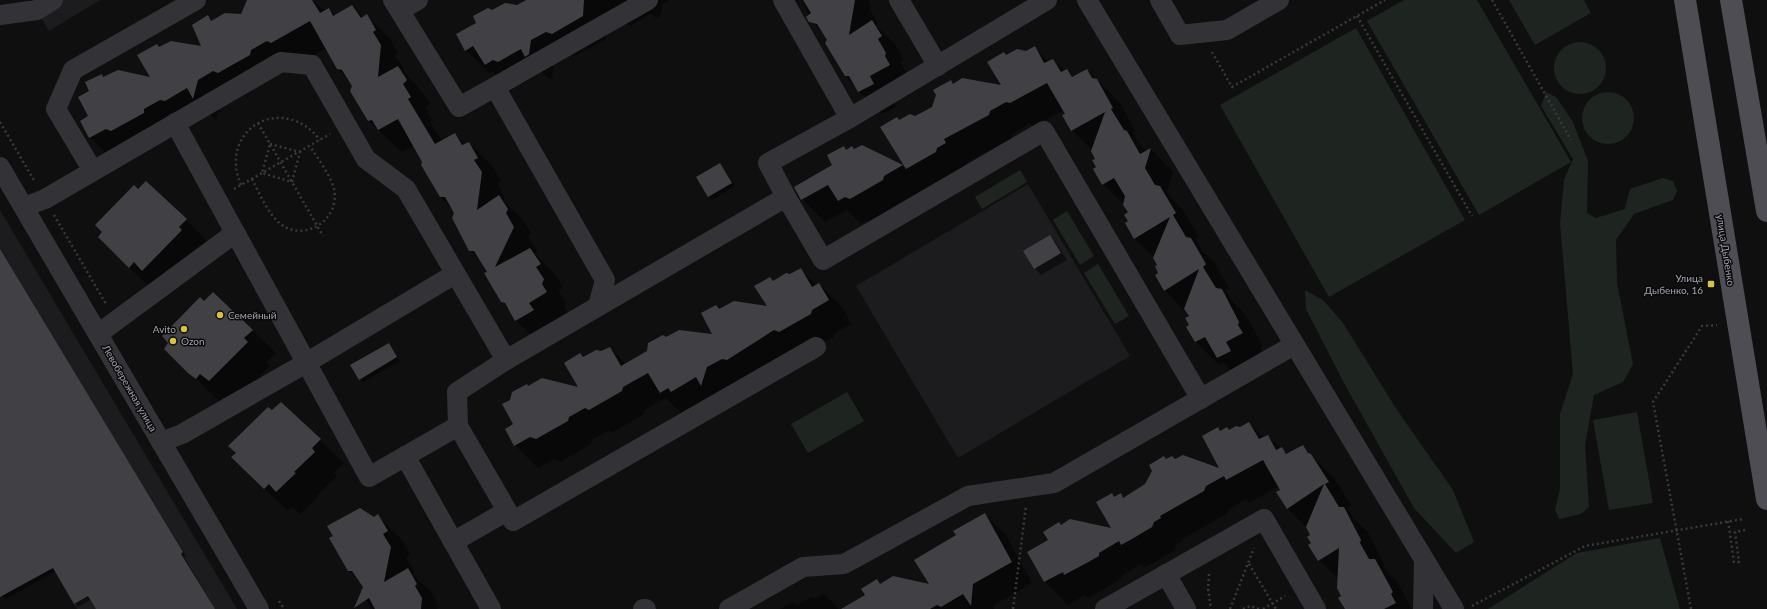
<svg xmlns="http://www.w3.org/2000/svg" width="1767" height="609" viewBox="0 0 1767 609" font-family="Lato,sans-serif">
	<rect width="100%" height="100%" fill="#0f0f10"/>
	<g fill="#1c1b1d">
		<polygon points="31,0 100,0 49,31"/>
		<polygon points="1028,184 1130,356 958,458 856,286"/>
		<polygon points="0,210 237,609 77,609 0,478"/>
	</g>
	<g fill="#1e2420">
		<polygon points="1404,0 1477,0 1571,162 1479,215 1367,21"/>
		<polygon points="1509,0 1584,0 1591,13 1535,45"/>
		<polygon points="1356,28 1465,220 1329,297 1220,105"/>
		<circle cx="1580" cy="68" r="26"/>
		<circle cx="1608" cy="118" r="26"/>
		<polygon points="1546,92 1556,97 1573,122 1588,161 1587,213 1596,218 1625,209 1630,189 1663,178 1673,181 1677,191 1673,200 1634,214 1616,240 1617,283 1633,364 1623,382 1594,395 1585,445 1589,507 1581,514 1559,519 1555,510 1560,489 1560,414 1573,374 1560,223 1564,180 1573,159 1541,106"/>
		<polygon points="1020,170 1027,182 982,209 975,197"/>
		<polygon points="1067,211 1094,256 1080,265 1053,220"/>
		<polygon points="1098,264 1129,316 1115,324 1084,273"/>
		<polygon points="1305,290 1323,300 1343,323 1397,410 1453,490 1474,542 1456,553 1414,508 1344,383 1306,309"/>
		<polygon points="847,392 864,421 808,453 791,424"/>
		<polygon points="1637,412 1653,503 1609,510 1593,420"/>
		<polygon points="1660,538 1680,609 1488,609 1577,553"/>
	</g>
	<g fill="#0007">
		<polygon points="249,0 313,0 324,11 329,9 336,16 352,6 364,18 367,16 390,39 398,53 395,55 404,69 404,72 421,90 430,104 425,107 433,121 430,122 442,141 455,134 465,145 469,143 492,166 501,181 497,183 504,196 504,201 522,219 531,233 528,237 537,251 535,254 553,272 563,287 558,290 566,303 565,308 569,315 539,343 516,320 510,310 501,301 482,262 470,250 455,213 441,197 414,146 402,152 369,121 353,86 338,69 326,48 294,66 274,73 273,78 242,95 221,103 216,120 208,112 113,160 90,137 90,92 102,75 105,78 152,78 159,48 203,47 208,17 212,21 259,16"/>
		<polygon points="533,0 670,0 663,4 660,16 656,18 651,13 631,26 624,24 606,34 606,39 575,56 570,54 554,63 552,78 549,79 542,72 522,84 516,82 508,87 493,71 489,73 466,50 477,23 492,11 537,10"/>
		<polygon points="801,0 868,0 872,8 869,9 878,23 877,27 895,44 904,60 900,62 909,77 892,99 896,107 882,114 859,91 845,75 828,40 813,22"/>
		<polygon points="1035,48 1049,62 1053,60 1064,71 1067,70 1074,77 1087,70 1120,103 1135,131 1133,133 1141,146 1147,151 1151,149 1173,172 1167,192 1172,199 1183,210 1199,237 1195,239 1202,251 1214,262 1229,288 1225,290 1232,301 1245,314 1262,345 1261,349 1265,356 1241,381 1223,362 1219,365 1196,342 1188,327 1190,326 1190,317 1165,290 1159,266 1155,258 1135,239 1126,223 1129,221 1129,213 1126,207 1103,184 1097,167 1097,159 1092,150 1072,130 1064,110 1034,126 1029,124 1012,134 1012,138 966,163 968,166 930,191 926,188 906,199 905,203 873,221 869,220 861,224 847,210 825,222 802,199 834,165 843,147 847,150 854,150 862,146 902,165 906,169 882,127 897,118 900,121 915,117 933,108 951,81 954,84 1003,86 1007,56 1026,53"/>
		<polygon points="720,164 735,186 712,200 709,197"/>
		<polygon points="186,220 209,243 152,290 99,237"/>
		<polygon points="1049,236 1056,243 1067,260 1041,275 1035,268"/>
		<polygon points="5,259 186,556 184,557 215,609 97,609 92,599 78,607 56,571 6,599 2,596 0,592 0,262"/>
		<polygon points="801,269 816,285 819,284 842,307 851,324 835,333 834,337 683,415 666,398 645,410 644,414 613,432 608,431 592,440 591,444 560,462 554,459 538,468 515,445 515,425 510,401 529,387 580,389 584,358 602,352 610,348 626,364 647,352 665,338 714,335 720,310 769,307 770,278 773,281 790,275"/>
		<polygon points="213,293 276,353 266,362 270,366 233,403 224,396 220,402 165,348"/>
		<polygon points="388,344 400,361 363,382 360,379"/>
		<polygon points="281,403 344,463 334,472 337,476 316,496 318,497 300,514 292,507 288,511 256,480 272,411"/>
		<polygon points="1249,423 1264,438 1267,436 1288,454 1302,446 1334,478 1351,505 1347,507 1354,519 1367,531 1384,564 1383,567 1398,583 1412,609 1347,609 1338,579 1319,560 1312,544 1312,535 1309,530 1287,508 1279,486 1249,503 1246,499 1229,509 1227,514 1182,539 1183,541 1176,545 1175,550 1144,568 1141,564 1121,576 1121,579 1088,598 1085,595 1068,605 1045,582 1049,541 1061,526 1113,529 1112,494 1115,498 1120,495 1124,498 1146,485 1164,457 1167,460 1221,470 1218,428 1221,431 1229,430 1240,428"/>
		<polygon points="985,515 1006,535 1032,583 994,605 994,609 843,609 866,596 877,580 881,584 931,585 957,535"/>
		<polygon points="378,516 401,539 410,554 406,557 414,571 413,575 431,592 440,607 437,609 371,609 361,592 364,587 349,570 374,518"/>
		<polygon points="824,594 839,609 780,609 793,602 797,605 811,597 816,598"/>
	</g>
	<g fill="#414145">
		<polygon points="247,0 312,0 320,13 329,8 333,16 352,5 361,18 367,14 376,30 373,32 381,45 378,77 398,66 407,80 403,84 411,97 408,99 435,144 455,133 462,145 469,142 478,158 474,160 482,172 477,210 499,195 508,209 506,213 514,227 495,267 530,248 541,264 536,267 544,279 542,284 547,292 529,303 534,310 515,321 505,303 501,302 484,273 487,272 474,251 469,251 452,218 454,213 445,197 440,197 421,165 422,162 398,119 378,130 372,120 368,121 350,91 352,86 342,70 337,69 310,21 271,43 267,41 251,50 250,55 218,73 213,71 198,80 193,99 187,88 165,101 160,100 144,109 144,113 111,131 106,129 89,138 80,121 88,116 78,97 89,91 85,82 102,74 103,77 118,70 150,77 137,55 157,44 159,47 171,41 201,46 192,25 208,15 211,21 225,13 241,14"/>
		<polygon points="526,0 584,0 583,16 552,34 546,32 531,40 529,54 525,57 521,49 498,62 493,60 485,65 473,46 465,51 456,34 476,23 473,16 488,8 492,10 505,3 517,5"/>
		<polygon points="803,0 855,0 849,35 872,20 882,36 878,39 886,53 885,56 890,65 870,76 874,84 858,92 849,76 845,76 825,43 827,40 817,24 809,22 806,17 811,13"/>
		<polygon points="1035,46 1044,63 1053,59 1061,72 1067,69 1072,77 1087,69 1092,78 1097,79 1113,108 1111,109 1124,130 1127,131 1140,154 1151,148 1145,168 1155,185 1160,186 1176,213 1173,215 1186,237 1191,238 1206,264 1203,267 1216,288 1222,289 1239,322 1238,325 1243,333 1226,342 1231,351 1217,358 1205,337 1195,342 1186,327 1189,325 1185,318 1189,316 1184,309 1199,269 1164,291 1155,275 1158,273 1155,266 1157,265 1153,258 1170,217 1134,239 1125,223 1128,221 1124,215 1128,212 1123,205 1125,196 1114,178 1102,185 1093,169 1096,167 1092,160 1095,159 1091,151 1105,112 1071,131 1062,115 1065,114 1047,83 1010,103 1006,102 990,111 989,115 944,139 946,143 937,148 936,152 906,169 880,127 897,117 899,120 910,114 915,116 932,107 936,95 933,90 951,80 953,84 962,78 1001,85 987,62 1004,52 1006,55 1017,49 1026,51"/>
		<polygon points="862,145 903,165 884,176 883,180 850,199 845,197 838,201 828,185 801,200 794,187 832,165 827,155 844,146 846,150 852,146 854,149"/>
		<polygon points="720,163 732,183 708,197 696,177"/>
		<polygon points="146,181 187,219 179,227 182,230 142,271 134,262 129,268 98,237 102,232 95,225 134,185 138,189"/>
		<polygon points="1050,235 1061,253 1034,269 1023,251"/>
		<polygon points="0,249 183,552 181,554 215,609 96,609 88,596 74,604 53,568 0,597"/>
		<polygon points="801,268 812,287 819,283 829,300 812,310 811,314 779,332 774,330 727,360 722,359 707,367 701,386 696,377 671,392 668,388 660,393 648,373 623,387 622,391 589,410 585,408 569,417 568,421 536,439 530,437 514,446 505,429 513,424 502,404 510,400 512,392 527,384 528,386 542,378 578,387 564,363 580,353 583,357 596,350 601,351 610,347 621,366 647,351 648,343 663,335 666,337 679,330 712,334 701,313 716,305 719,309 734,301 767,306 754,286 770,277 773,281 786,273 790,274"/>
		<polygon points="213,292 253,330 244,338 248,342 209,381 200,374 196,379 188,373 164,349 168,343 162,336 200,297 204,301"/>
		<polygon points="389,343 397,357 359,380 350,365"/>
		<polygon points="281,402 321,439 312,448 315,452 294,472 296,473 276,492 269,484 264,489 231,457 236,453 228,446 268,407 272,410"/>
		<polygon points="1249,422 1259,439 1268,435 1276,450 1282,447 1286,454 1303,445 1308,453 1311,454 1329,482 1325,484 1339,507 1344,507 1361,540 1360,543 1369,559 1375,559 1380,568 1393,592 1391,594 1396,603 1384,609 1345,609 1338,598 1341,596 1337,588 1339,548 1318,561 1308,545 1311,543 1307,537 1310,535 1306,527 1324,484 1287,509 1276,492 1280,490 1263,460 1226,480 1224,476 1206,486 1204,491 1160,516 1161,518 1154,522 1152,527 1132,539 1121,545 1119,541 1099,553 1099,556 1083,565 1064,575 1063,572 1044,582 1027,552 1048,540 1043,532 1059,522 1061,525 1070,519 1111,528 1096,502 1112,493 1114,497 1121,493 1123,498 1145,484 1152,471 1149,465 1164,456 1166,459 1172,456 1175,459 1183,455 1219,468 1202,436 1218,427 1220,431 1227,427 1229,430 1236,426 1240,427"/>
		<polygon points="360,508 374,517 378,514 388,531 383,534 391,547 384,582 408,568 417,584 415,586 422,598 421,609 375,609 369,598 354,608 363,587 352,571 348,571 329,538 333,536 327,526"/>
		<polygon points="985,513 1012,562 973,584 971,606 963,594 941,607 937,605 930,609 841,609 865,595 861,589 877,579 880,584 893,576 929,584 914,560 956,535 953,531"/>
	</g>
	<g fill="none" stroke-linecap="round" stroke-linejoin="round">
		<g stroke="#39393e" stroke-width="2.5" stroke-dasharray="2 3" stroke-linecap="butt">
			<polyline points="1492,0 1571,140"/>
			<polyline points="1357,16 1472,216"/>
			<polyline points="1212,52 1232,87 1385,0"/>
			<polyline points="0,122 35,182"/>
			<polyline points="258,123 323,236"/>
			<polygon points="270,144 300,152 292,182 262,173"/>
			<path d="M252,179C260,194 269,218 285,227C310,240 340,217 334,189C330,174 318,159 310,146"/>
			<path d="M241,185C217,129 283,92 320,140"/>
			<polyline points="234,189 330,134"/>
			<polyline points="54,215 106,304"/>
			<polyline points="1728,521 1734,562 1739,562 1735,532 1745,530"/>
			<polyline points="1249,564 1276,609"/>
			<polyline points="1209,574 1208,589 1211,609"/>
			<polyline points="279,601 284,609"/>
			<polyline points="1472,606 1585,546 1743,519"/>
			<polyline points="1013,609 1026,506"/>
			<polyline points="1230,609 1254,548"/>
			<polyline points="1243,609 1250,606 1259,609"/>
			<polyline points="1263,609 1285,596"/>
			<polyline points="1691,609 1653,402 1702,326 1717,325"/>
		</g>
		<g stroke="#333337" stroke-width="20">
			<polyline points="393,0 459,107 495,87 605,280 598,306"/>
			<polyline points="783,0 850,118"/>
			<polyline points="899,0 938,66"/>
			<polyline points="1087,0 1454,609"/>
			<polyline points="1160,0 1180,35 1227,30 1279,0"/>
			<polyline points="401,10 418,0"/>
			<polyline points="0,15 37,10 53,0"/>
			<polyline points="495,87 648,0"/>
			<polyline points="175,123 369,477 458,426 457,392 506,360 786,197 823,260 1044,131 1201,399"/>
			<polyline points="0,167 259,609"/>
			<polyline points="93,171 56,109 73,70 196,0"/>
			<polyline points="786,197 768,163 850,118 1047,0"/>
			<polyline points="24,207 45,199 281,62 312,65 366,159 406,189 506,360"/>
			<polyline points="98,334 235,233"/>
			<polyline points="458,426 513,521 816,347"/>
			<polyline points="161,442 182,434 306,363 455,274"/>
			<polyline points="405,456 491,609"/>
			<polyline points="453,542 507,511"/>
			<polyline points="1166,574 1186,609"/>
			<polyline points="643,609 646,609"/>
			<polyline points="729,609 803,567 844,564 968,496 1054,483 1294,345"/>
			<polyline points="1105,609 1264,519 1316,609"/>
			<polyline points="1423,609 1424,560"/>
		</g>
		<g stroke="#4d4d53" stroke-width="22">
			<polyline points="1685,0 1767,499"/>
			<polyline points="1731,0 1767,211"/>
		</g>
	</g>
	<g fill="#d9c03e" stroke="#0a0a0b" stroke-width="1.5">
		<rect x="1707" y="280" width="8" height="8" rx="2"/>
		<circle cx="220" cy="315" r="4"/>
		<circle cx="184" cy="329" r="4"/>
		<circle cx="173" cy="341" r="4"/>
	</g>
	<g text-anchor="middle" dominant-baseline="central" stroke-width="3" stroke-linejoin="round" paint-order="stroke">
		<g font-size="10" fill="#a2a4af" stroke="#0a0a0b">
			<text transform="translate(1726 250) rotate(81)">улица Дыбенко</text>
			<text transform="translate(130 388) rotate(60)">Левобережная улица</text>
		</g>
		<g font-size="10" fill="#a2a4af" stroke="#0a0a0b" text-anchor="end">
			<text x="1703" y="278">Улица<tspan x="1703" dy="12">Дыбенко, 16</tspan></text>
			<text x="228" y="315" text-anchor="start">Семейный</text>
			<text x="176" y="329">Avito</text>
			<text x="181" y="341" text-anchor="start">Ozon</text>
		</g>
	</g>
</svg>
